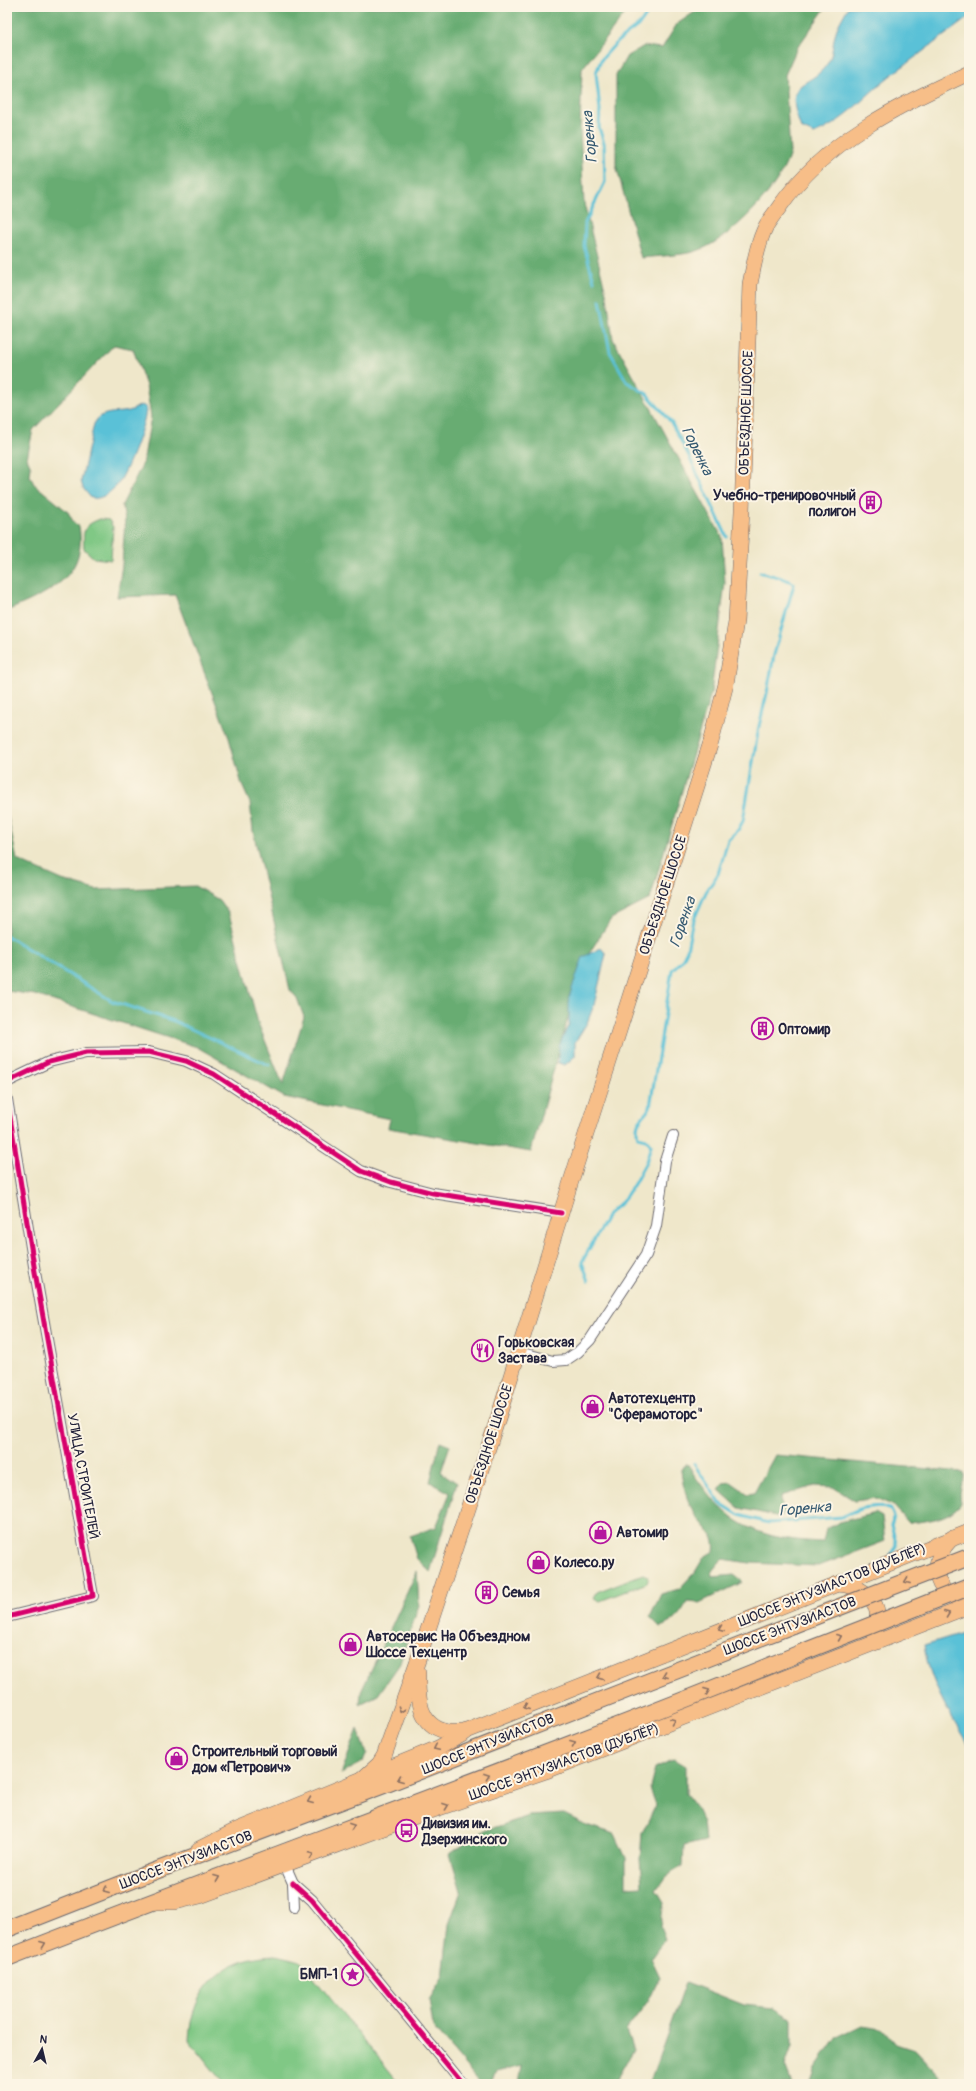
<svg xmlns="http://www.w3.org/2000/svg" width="976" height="2091" viewBox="0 0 976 2091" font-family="Pangolin,sans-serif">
	<rect width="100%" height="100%" fill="#fcf5e5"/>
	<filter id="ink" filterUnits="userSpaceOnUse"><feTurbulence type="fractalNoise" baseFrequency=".025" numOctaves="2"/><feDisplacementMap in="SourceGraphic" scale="8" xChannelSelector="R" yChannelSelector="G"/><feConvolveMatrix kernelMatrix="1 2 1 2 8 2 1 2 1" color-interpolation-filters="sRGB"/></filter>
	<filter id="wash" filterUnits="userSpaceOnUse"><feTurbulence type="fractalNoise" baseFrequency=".012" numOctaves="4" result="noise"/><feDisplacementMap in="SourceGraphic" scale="16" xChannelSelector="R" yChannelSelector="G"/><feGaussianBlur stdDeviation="0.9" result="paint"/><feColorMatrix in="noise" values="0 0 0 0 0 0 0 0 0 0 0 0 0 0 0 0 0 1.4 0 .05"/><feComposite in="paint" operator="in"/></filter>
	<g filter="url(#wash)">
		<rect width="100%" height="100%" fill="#efe7ca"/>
		<g fill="#80c885" stroke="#517560">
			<path d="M100,519L109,520L113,527L111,560L94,558L84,549C83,531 82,526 100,519Z"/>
			<polygon points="643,1574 649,1577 647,1583 600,1601 594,1598 597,1592"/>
			<path d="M276,1955L300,1961L400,2084H224L189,2040C191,1988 224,1956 276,1955Z"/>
		</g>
		<g fill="#68ac72" stroke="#456756">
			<path d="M7,7H630L582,69L580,130L584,203L607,297L613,339L722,537L725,583L711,693L650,899L611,919L583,963L531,1152L388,1128L390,1119L284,1097L197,1047L35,995L7,991V812L17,860L62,880L96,890L195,886L219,900L229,914L258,1023L283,1085L304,1017L297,998L290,990L253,831L250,803L242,785L229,738L175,595L117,597L122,565L125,520L122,505L143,463L151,417L146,386L133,349L114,345L33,430L27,458L31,467L30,476L34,484L68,512L74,523L79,526C88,578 47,593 7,611Z"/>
			<path d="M702,7H826L797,48L785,75L790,153C781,187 727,244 693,252C676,256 658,256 641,258L616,165V75L627,56L644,46L662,48L677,24Z"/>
			<polygon points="440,1441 450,1445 441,1472 457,1483 430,1572 417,1559 410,1536 436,1527 450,1493 430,1482"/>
			<path d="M775,1455L963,1472C964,1485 958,1488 961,1503C950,1519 927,1521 909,1523L894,1506L876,1498L855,1501L833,1487L814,1486L781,1496V1504L789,1511L780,1517L739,1508L719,1490L723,1483L731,1482L748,1494L754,1493Z"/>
			<path d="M687,1464C725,1523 752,1539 823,1542L826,1529L840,1522L875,1513L882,1517L885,1541L819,1566L750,1563L722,1559L712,1571L713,1577L734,1575L743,1582L699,1603L687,1602C681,1614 673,1623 660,1627L650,1617L661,1594L679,1589L695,1572L704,1557L714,1551C717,1534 703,1527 695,1514C687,1502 682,1484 681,1469Z"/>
			<polygon points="417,1571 419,1605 399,1665 378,1695 360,1704 361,1692"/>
			<polygon points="358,1729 367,1753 363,1762 341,1774"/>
			<polygon points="674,1759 686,1766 686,1794 695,1806 703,1823 705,1841 684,1846 683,1866 666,1876 656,1890 664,1903 660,1926 665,1939 651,1958 660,1977 648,2001 626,2030 633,2050 616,2080 616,2084 519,2084 522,2066 496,2072 490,2084 481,2084 433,2027 429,2000 443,1977 449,1924 461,1891 450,1854 481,1832 529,1816 564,1814 586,1825 615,1834 626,1858 626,1887 642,1886 640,1859 642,1833 656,1805 650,1788 655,1768"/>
			<polygon points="686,1982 744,2005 774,2008 792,2019 792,2046 785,2066 792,2084 649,2084"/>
			<polygon points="862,2025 882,2028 896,2044 914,2050 946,2084 809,2084 815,2068 837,2037"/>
		</g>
		<g fill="#5ac1d7" stroke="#3e7289">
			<path d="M848,7H969V17C943,37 916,56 890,76C864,96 845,122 814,134L801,128C780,73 813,92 830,59C833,51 833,42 835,35C837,25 844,16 848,7Z"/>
			<path d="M141,405L146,407C147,420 126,475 117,485C110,493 101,500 91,498L83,488L81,481L94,424C101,410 115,414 129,411C133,410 137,407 141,405Z"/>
			<polygon points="601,948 606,954 594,1005 587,1023 575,1042 575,1056 565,1065 558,1063 559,1046 569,1024 569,997 583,957"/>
			<path d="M969,1631V1746C950,1716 929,1681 924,1645Z"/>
		</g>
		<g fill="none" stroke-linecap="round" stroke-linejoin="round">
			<g stroke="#5ac1d7" stroke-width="3">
				<polyline points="594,281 584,246 585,223 605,182 604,143 599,128 600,110 596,73 601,60 618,41 640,24 652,7"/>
				<polyline points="600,300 610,352 627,382 647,394 671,422 688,454 727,537"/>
				<polyline points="7,936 112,1001 174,1021 269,1065"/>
				<path d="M589,1281L582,1262L609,1213L622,1202L634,1184L646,1162L651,1145L646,1139L638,1137C634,1120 643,1120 650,1107L672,970L682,960L687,950L692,924L706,892L718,874L728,840L738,830L743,821L759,726L767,693L774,655L794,584C786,577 771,576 760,572"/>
				<polyline points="694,1464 720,1503 739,1515 769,1523 841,1517 862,1508 880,1506 891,1510 894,1517 891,1525 897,1546 891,1555"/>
			</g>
		</g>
	</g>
	<g filter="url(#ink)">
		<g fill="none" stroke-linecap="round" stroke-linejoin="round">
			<defs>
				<g id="minor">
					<polyline points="7,1082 49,1062 86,1053 149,1052 186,1061 214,1074 361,1171 391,1182 433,1193 561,1213"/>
					<polyline points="7,1099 35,1272 93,1596 7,1617"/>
					<polyline points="519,1352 553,1361 566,1360 578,1352 590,1340 646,1255 656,1226 665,1161 673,1136"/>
					<polyline points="285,1865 293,1883 294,1907"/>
					<polyline points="293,1883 312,1900 463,2084"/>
				</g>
				<g id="primary">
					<path d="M952,1538C932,1558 929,1587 959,1600"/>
					<path d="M836,1584C864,1585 886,1603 874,1633"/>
					<path d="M418,1673C417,1706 422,1736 464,1732L969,1532"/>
					<path d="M360,1781L379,1764L384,1756L418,1660L499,1415L566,1197L711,742L726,684L736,621L742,511L750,284C754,265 757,244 766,226C770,219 776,212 780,206C826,140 898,106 969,73"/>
					<polyline points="199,1849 237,1830 438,1748 465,1733"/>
					<polyline points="155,1902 175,1902 200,1896 416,1816 546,1771 969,1606"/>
				</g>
				<g id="trunk">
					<polyline points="7,1929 142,1876 384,1785 793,1625"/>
					<path d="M7,1958C272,1854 540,1760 803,1652"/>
				</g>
			</defs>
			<use href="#minor" stroke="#6a676d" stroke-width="12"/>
			<use href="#primary" stroke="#6a676d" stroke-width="16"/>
			<use href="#trunk" stroke="#6a676d" stroke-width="18"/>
			<use href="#minor" stroke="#fff" stroke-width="10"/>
			<use href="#primary" stroke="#f7be88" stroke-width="15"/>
			<use href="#trunk" stroke="#f7be88" stroke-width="16"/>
			<defs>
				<g id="trunk-bridge">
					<polyline points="793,1625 969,1557"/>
					<polyline points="803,1652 969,1587"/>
				</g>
			</defs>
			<use href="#trunk-bridge" stroke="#6a676d" stroke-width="18" stroke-linecap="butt"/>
			<use href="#trunk-bridge" stroke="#f7be88" stroke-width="16"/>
			<defs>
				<g id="cycleway">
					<polyline points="7,1082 49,1062 86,1053 149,1052 186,1061 214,1074 361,1171 391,1182 433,1193 561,1213"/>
					<polyline points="7,1099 35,1272 93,1596 7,1617"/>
					<polyline points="293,1883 312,1900 463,2084"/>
				</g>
			</defs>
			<use href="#cycleway" stroke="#fcf5e5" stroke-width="8"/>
			<use href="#cycleway" stroke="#d6006c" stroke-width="5"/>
		</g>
		<defs><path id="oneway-chevron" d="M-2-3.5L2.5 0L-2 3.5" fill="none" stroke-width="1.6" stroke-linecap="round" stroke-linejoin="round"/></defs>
		<g stroke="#8c7062">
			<use href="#oneway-chevron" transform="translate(907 1581) rotate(159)"/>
			<use href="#oneway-chevron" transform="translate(947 1614) rotate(-21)"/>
			<use href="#oneway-chevron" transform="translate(721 1629) rotate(158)"/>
			<use href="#oneway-chevron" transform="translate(839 1637) rotate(-22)"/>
			<use href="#oneway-chevron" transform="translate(665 1675) rotate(159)"/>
			<use href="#oneway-chevron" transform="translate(600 1677) rotate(158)"/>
			<use href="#oneway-chevron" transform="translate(707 1691) rotate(-21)"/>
			<use href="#oneway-chevron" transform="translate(526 1707) rotate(157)"/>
			<use href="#oneway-chevron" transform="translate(401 1710) rotate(109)"/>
			<use href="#oneway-chevron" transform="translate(673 1721) rotate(-21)"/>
			<use href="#oneway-chevron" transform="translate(573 1743) rotate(-21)"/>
			<use href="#oneway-chevron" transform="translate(436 1748) rotate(155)"/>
			<use href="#oneway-chevron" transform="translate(487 1776) rotate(-20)"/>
			<use href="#oneway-chevron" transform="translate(400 1779) rotate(158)"/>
			<use href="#oneway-chevron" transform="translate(310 1801) rotate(158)"/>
			<use href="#oneway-chevron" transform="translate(446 1806) rotate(-20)"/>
			<use href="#oneway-chevron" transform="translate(352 1826) rotate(-20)"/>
			<use href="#oneway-chevron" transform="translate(311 1855) rotate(-21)"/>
			<use href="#oneway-chevron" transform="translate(217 1878) rotate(-21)"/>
			<use href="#oneway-chevron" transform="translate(106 1890) rotate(158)"/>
			<use href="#oneway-chevron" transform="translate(43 1944) rotate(-21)"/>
		</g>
	</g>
	<defs>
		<symbol id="building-ring" viewBox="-11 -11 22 22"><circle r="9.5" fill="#fcf5e5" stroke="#b5179e" stroke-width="1.5"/><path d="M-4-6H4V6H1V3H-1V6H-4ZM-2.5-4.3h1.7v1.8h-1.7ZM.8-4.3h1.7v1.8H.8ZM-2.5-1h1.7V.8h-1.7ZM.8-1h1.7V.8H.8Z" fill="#b5179e"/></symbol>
		<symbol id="restaurant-ring" viewBox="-11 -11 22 22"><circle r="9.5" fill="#fcf5e5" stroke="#b5179e" stroke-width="1.5"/><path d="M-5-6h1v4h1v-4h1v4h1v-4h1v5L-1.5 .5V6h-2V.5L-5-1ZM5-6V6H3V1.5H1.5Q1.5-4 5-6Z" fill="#b5179e"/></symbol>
		<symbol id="shop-ring" viewBox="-11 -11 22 22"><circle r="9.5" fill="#fcf5e5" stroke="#b5179e" stroke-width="1.5"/><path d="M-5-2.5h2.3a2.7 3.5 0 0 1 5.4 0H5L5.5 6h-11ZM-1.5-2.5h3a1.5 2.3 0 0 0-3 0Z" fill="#b5179e"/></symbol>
		<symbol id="bus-ring" viewBox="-11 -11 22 22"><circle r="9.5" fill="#fcf5e5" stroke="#b5179e" stroke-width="1.5"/><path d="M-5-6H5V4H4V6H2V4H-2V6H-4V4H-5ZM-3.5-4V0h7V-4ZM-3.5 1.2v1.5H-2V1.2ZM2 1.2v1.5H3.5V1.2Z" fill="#b5179e"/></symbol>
		<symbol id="sight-ring" viewBox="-11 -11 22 22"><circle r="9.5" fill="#fcf5e5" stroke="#b5179e" stroke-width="1.5"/><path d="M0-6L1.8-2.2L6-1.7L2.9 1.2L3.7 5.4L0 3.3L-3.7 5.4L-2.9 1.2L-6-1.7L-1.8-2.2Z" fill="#b5179e"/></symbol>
	</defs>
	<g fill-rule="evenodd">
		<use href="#building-ring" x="858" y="490" width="25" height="25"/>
		<use href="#building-ring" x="750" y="1016" width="25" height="25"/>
		<use href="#restaurant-ring" x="470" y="1338" width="25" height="25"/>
		<use href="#shop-ring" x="580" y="1394" width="25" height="25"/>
		<use href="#shop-ring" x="588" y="1520" width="25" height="25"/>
		<use href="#shop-ring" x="526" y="1550" width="25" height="25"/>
		<use href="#building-ring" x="474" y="1580" width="25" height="25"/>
		<use href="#shop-ring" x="338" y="1632" width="25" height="25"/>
		<use href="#shop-ring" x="164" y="1746" width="25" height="25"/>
		<use href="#bus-ring" x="394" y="1818" width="25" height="25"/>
		<use href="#sight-ring" x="340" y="1962" width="25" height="25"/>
	</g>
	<g text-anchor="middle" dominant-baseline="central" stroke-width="4" stroke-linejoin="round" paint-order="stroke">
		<g font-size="14" fill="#22223b" stroke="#fcf5e5">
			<text transform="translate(746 413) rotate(-88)">ОБЪЕЗДНОЕ ШОССЕ</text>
			<text transform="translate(663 895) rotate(-72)">ОБЪЕЗДНОЕ ШОССЕ</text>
			<text transform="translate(489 1444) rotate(-72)">ОБЪЕЗДНОЕ ШОССЕ</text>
			<text transform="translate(83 1476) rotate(80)">УЛИЦА СТРОИТЕЛЕЙ</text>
			<text transform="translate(832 1585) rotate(-22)">ШОССЕ ЭНТУЗИАСТОВ (ДУБЛЁР)</text>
			<text transform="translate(790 1626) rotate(-21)">ШОССЕ ЭНТУЗИАСТОВ</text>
			<text transform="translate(488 1744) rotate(-22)">ШОССЕ ЭНТУЗИАСТОВ</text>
			<text transform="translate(564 1762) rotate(-20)">ШОССЕ ЭНТУЗИАСТОВ (ДУБЛЁР)</text>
			<text transform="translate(186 1860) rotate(-21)">ШОССЕ ЭНТУЗИАСТОВ</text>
		</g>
		<g font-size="14" font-weight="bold" fill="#22223b" stroke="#fcf5e5" text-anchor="start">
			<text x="856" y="495" text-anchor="end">Учебно-тренировочный<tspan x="856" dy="16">полигон</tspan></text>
			<text x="778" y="1029">Оптомир</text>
			<text x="498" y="1342">Горьковская<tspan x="498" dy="16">Застава</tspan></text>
			<text x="608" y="1398">Автотехцентр<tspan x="608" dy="16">"Сферамоторс"</tspan></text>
			<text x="616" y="1532">Автомир</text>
			<text x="554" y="1562">Колесо.ру</text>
			<text x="502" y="1592">Семья</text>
			<text x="366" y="1636">Автосервис На Объездном<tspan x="366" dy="16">Шоссе Техцентр</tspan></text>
			<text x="192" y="1751">Строительный торговый<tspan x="192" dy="16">дом «Петрович»</tspan></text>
			<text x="422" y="1823">Дивизия им.<tspan x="422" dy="16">Дзержинского</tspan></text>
			<text x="338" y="1974" text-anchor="end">БМП-1</text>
		</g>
		<g font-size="15" font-style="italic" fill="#365a72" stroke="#fcf5e5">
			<text transform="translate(590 137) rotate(-95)">Горенка</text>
			<text transform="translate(697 451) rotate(64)">Горенка</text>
			<text transform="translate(683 922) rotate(-71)">Горенка</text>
			<text transform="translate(805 1509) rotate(-5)">Горенка</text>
		</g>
	</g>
	<rect width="976" height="2091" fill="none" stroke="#fcf5e5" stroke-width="24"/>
	<g transform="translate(42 2049) rotate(8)" stroke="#fcf5e5" stroke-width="3" paint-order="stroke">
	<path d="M0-3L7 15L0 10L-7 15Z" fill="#22223b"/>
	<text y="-6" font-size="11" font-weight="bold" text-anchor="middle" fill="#22223b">N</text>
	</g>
</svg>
